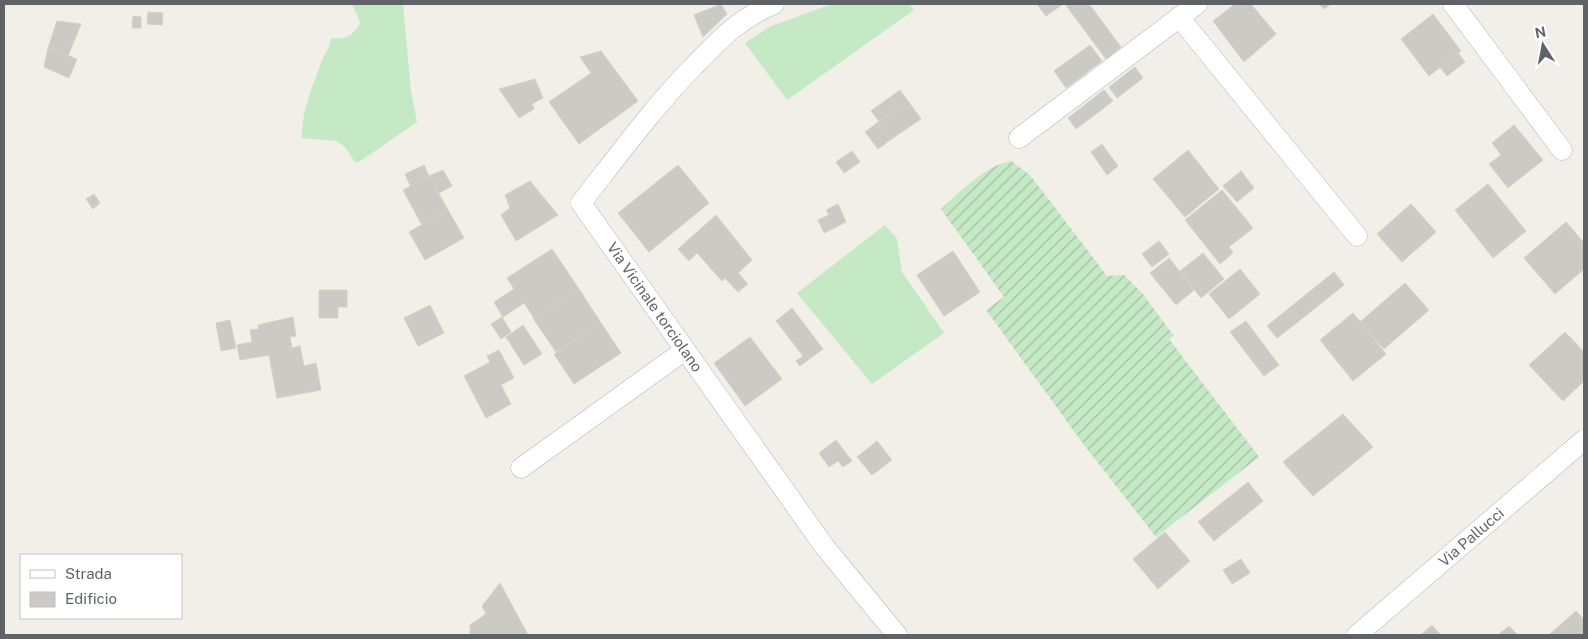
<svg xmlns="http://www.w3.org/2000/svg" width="1588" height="639" viewBox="0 0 1588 639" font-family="'Public Sans',sans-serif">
	<defs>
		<pattern id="garden-furrows" width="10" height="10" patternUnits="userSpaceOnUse" patternTransform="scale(1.25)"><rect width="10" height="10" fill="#c5e8c5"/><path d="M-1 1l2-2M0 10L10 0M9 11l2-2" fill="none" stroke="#a3c0a4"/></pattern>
	</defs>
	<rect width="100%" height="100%" fill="#f1efe8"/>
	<g fill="#c5e8c5">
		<path d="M352,4H403L411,91L417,122L359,162H355L344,146L336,141L302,138C302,108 312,90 321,63C325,52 329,52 331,38C345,40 355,35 360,22Z"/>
		<polygon points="832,4 909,4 914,10 787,100 745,43 771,26"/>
		<polygon points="885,225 897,239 902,272 944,333 872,384 797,293"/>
	</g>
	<path fill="url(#garden-furrows)" d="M1011,161L1030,175L1107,276L1124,275L1142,293L1174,336L1169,339L1259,457L1156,537L1084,445L986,310L1004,297L941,209C961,192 984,166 1011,161Z"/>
	<g fill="#cccac5" stroke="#d6d1c6">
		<polygon points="721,4 727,14 703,37 694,15"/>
		<polygon points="1037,4 1063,4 1046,16"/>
		<polygon points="1065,4 1089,4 1121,47 1106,59"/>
		<polygon points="1235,4 1251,4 1276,34 1244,62 1213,21"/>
		<polygon points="1319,4 1331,4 1324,9"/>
		<polygon points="148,12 163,13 162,25 147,24"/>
		<polygon points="1433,14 1461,51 1429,76 1401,39"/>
		<polygon points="133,16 141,17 141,28 132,28"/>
		<polygon points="57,21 81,24 68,56 48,48"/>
		<polygon points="1090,45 1102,61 1066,88 1054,71"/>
		<polygon points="48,48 77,59 69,78 44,67"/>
		<polygon points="601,51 638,101 579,144 549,102 591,73 580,57"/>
		<polygon points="1458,53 1465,62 1447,76 1440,67"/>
		<polygon points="1135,67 1143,78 1117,98 1109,87"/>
		<polygon points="535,79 543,98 532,104 534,109 519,118 499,89"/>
		<polygon points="900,90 908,101 879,121 871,111"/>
		<polygon points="1104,90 1113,101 1076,129 1068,118"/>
		<polygon points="908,101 921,119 890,140 877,123"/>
		<polygon points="877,123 890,140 878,149 865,132"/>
		<polygon points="1514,125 1543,160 1508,188 1489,164 1501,155 1492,143"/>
		<polygon points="1102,144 1118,166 1107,175 1091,152"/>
		<polygon points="1188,150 1219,189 1185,217 1153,179"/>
		<polygon points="852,151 860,162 844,173 836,162"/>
		<polygon points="424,165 429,176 411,187 405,174"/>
		<polygon points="678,165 709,203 649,252 618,213"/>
		<polygon points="443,170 452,186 439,193 429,176"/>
		<polygon points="1241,171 1254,188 1237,202 1223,186"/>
		<polygon points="429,176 448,210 422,225 403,190"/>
		<polygon points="530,181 558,215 516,241 501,215 510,208 505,195"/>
		<polygon points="1488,184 1526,231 1493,258 1455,210"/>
		<polygon points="1222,190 1253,228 1229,247 1233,253 1220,264 1185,220"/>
		<polygon points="94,194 100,203 93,209 86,199"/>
		<polygon points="838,204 846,222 824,233 818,220 829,215 826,210"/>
		<polygon points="1411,204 1436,232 1402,262 1377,234"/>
		<polygon points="448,210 464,238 425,260 409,232"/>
		<polygon points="716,215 752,260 738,273 748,284 738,292 725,278 722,281 697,253 689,261 678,249"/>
		<polygon points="1566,222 1584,243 1584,269 1555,294 1524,258"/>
		<polygon points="1159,241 1169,254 1152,267 1142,254"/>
		<polygon points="552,249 579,289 534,318 524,303 503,317 494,302 514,289 507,278"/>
		<polygon points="953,251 980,292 944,316 917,275"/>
		<polygon points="1203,253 1224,279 1201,298 1180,271"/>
		<polygon points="1169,258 1194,290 1176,305 1150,273"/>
		<polygon points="1240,269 1260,294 1229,319 1209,294"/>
		<polygon points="1334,272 1344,285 1319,305 1309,292"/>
		<polygon points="1405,283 1429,310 1384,349 1360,322"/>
		<polygon points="579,289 601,323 556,352 533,318"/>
		<polygon points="319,290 347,290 347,307 338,307 338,318 319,318"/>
		<polygon points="1309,292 1319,305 1299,321 1288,309"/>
		<polygon points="430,305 444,333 418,346 404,318"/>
		<polygon points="792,308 823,349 800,366 796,361 803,356 776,321"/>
		<polygon points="1288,309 1299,321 1277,338 1267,326"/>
		<polygon points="1353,313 1386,354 1353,381 1320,340"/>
		<polygon points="293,317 296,336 290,337 292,348 300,346 304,366 316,363 321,390 277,398 269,355 240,360 237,345 252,342 250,330 259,329 258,325"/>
		<polygon points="502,317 511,332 501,339 491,324"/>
		<polygon points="230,320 236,348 221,351 216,323"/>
		<polygon points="1246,321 1279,365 1264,376 1230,332"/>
		<polygon points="601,323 621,353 574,384 554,354"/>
		<polygon points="523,325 542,354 524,365 506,337"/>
		<polygon points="1565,332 1584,352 1584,381 1563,401 1529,365"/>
		<polygon points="750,337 782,379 745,406 714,363"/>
		<polygon points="499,350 514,378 501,385 511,404 486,418 464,376 490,362 487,356"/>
		<polygon points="1343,414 1373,447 1313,496 1283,462"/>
		<polygon points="836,440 852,461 843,467 838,461 829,467 819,453"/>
		<polygon points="877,441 892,460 872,475 857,457"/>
		<polygon points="1248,482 1263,501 1214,541 1198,522"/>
		<polygon points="1165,532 1190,561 1158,589 1133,559"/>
		<polygon points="1241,559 1250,573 1232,584 1223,570"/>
		<polygon points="500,583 528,635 470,635 470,625 486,614 482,606"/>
		<polygon points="1576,611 1584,620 1584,635 1549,635"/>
		<polygon points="1432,625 1441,635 1421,635"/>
		<polygon points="1509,626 1518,635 1498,635"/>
	</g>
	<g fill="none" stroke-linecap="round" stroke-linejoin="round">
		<defs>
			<g id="street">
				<path d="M774,4C738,19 719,40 693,67C652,109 617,157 581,203L824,546L897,635"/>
				<polyline points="1453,4 1562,150"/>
				<polyline points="1179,17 1357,236"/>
				<polyline points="1019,138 1197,4"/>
				<polyline points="521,468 685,350"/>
				<polyline points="1357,635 1584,440"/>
			</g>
		</defs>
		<use href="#street" stroke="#b5b8bc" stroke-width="21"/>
		<use href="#street" stroke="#fff" stroke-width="20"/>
	</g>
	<g text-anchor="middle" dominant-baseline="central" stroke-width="4" stroke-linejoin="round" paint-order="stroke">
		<g font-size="15" fill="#5f6368" stroke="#fff">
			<text transform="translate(655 307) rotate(55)">Via Vicinale torciolano</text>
			<text transform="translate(1471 537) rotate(-41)">Via Pallucci</text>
		</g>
	</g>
	<rect width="1588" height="639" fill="none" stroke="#5f6368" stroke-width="10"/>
	<rect x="20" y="554" width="162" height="65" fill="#ffffff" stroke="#bfc1c3"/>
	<rect x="30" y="570" width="25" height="8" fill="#ffffff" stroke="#bfc1c3"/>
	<text x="65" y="579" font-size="15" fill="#5f6368">Strada</text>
	<rect x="30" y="592" width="25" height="15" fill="#cccac5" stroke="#bfc1c3"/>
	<text x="65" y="604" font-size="15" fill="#5f6368">Edificio</text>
	<g transform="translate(1543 45) rotate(349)" stroke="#ffffff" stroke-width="4" paint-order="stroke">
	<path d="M0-4L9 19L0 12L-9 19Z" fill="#5f6368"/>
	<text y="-8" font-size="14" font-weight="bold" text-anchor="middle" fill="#5f6368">N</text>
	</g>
</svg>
